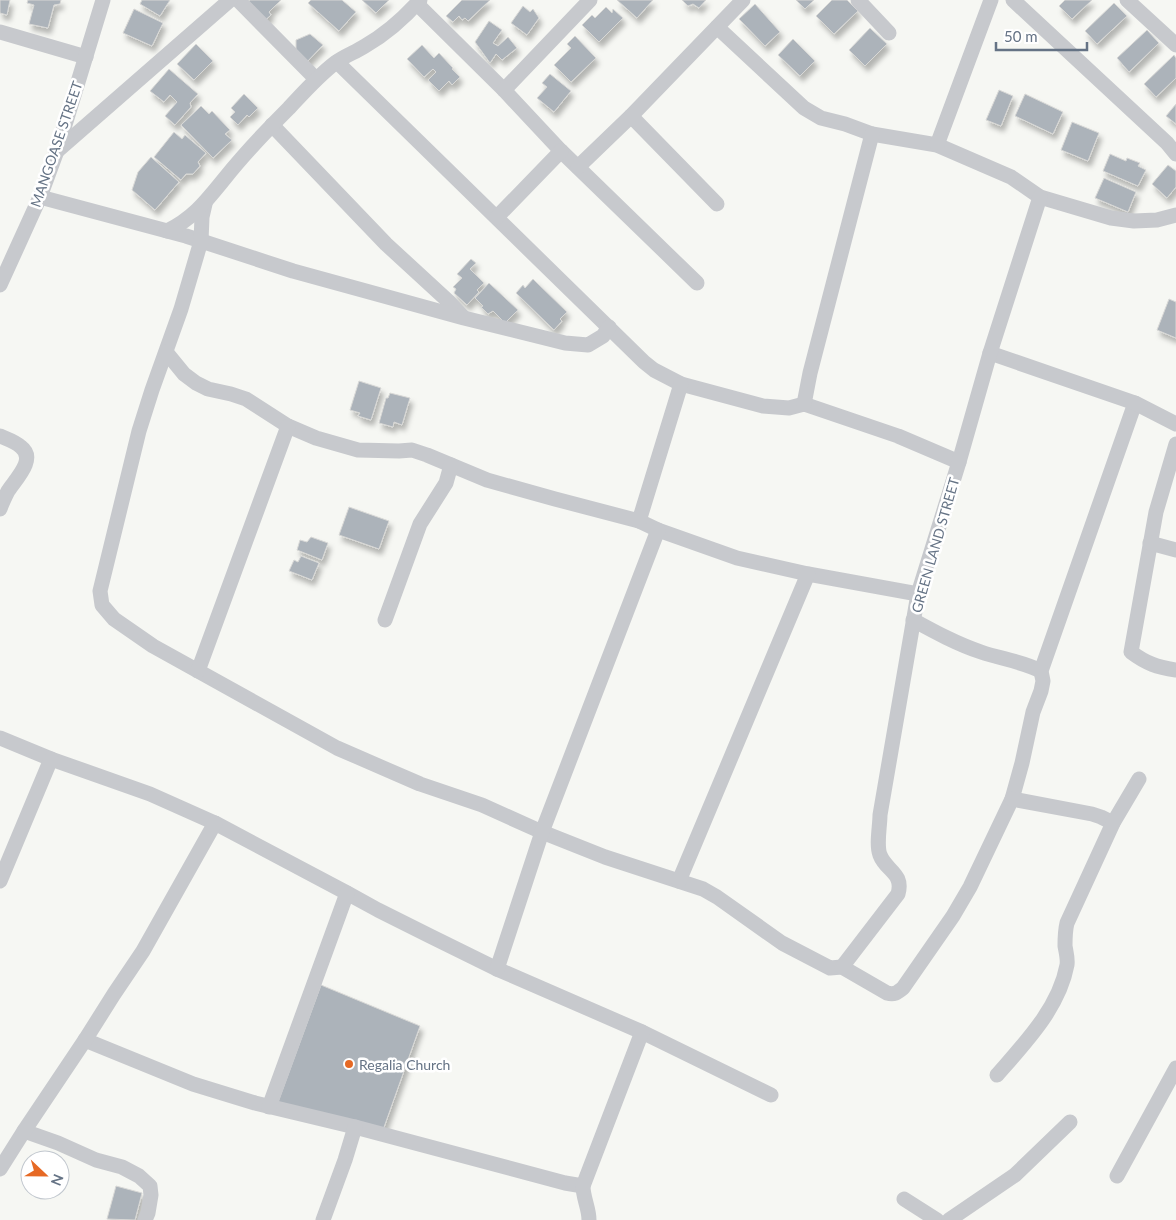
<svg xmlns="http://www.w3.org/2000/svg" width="1176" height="1220" viewBox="0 0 1176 1220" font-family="Lato,sans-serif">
	<defs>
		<filter id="shadow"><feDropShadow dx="3" dy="5.5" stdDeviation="2.5" flood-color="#0004"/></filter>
	</defs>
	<rect width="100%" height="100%" fill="#f6f7f3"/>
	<g fill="#acb3ba" stroke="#d8d8d6" filter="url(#shadow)">
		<polygon points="0,0 10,0 7,15 0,13"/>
		<polygon points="28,0 61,0 60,4 54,5 48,28 29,24 34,5 27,3"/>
		<polygon points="142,0 170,0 160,16 140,4"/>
		<polygon points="250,0 281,0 269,12 271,15 262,23 247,3"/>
		<polygon points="311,0 342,0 356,12 339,31 308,3"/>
		<polygon points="362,0 389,0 376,13"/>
		<polygon points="462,0 490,0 468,21 465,18 462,20 459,16 453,22 446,16"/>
		<polygon points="617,0 653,0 637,18"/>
		<polygon points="682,0 706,0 699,8 693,4 688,6"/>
		<polygon points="796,0 814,0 805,9"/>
		<polygon points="832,0 847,0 858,11 834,34 816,16"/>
		<polygon points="1065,0 1092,0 1072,19 1059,6"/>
		<polygon points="1114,3 1127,16 1097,44 1085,31"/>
		<polygon points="755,4 780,32 765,46 739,19"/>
		<polygon points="523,6 530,12 533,9 539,18 527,35 511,23"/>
		<polygon points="606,7 612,13 613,9 623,18 599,42 582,25 592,15 595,18"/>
		<polygon points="134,9 163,23 152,46 123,33"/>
		<polygon points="489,21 502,30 493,43 498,46 508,37 517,48 502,60 496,54 490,63 475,42"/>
		<polygon points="870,28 887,44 865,66 849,50"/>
		<polygon points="1147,30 1159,43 1129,72 1117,58"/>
		<polygon points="310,34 323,45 306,63 296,53 296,40"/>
		<polygon points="575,36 596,58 571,82 554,65 571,48 567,44"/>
		<polygon points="793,39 815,61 800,76 778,55"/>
		<polygon points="196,44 213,61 194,80 177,64"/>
		<polygon points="422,45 434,58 439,53 453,68 452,69 460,77 452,85 449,81 439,91 428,80 436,72 433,69 424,77 407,59"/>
		<polygon points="1174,55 1176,58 1176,78 1156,97 1144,84"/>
		<polygon points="169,69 198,94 190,103 191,107 175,125 165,116 177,102 170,95 164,102 150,91"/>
		<polygon points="550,74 571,91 554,112 537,98 547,87 542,83"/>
		<polygon points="999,90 1013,96 1001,126 986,120"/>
		<polygon points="244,94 258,108 249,117 247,115 238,125 230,117 235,112 231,108"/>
		<polygon points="1025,94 1063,112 1053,134 1015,116"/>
		<polygon points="1176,104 1176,124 1166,116"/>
		<polygon points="201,106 209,114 212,111 230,130 225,134 232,140 213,158 181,125"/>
		<polygon points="1072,122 1099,133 1088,161 1061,150"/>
		<polygon points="174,132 182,139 185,135 206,153 198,162 200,166 193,174 186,174 181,180 154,157"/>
		<polygon points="1110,154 1126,161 1127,158 1140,163 1138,166 1146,170 1138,186 1103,171"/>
		<polygon points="151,157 179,182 155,210 132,190 138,172"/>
		<polygon points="1168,165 1176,171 1176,187 1167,198 1152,184"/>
		<polygon points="1104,178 1136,192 1128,212 1095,198"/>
		<polygon points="471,259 476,263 470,269 484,283 477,290 479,292 467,305 454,293 456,289 453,287 462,278 457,274"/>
		<polygon points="533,279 567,312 560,319 562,321 554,330 516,293 523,285 525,288"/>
		<polygon points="489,283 518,310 505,323 493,311 488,314 481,307 483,306 475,298"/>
		<polygon points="1169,299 1176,302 1176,338 1157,330"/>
		<polygon points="359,381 381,388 371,420 358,416 360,413 350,410"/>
		<polygon points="390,393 410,398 402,425 394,422 393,427 379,423 386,398 388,398"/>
		<polygon points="349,507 389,521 379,549 339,535"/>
		<polygon points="311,537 328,543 322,560 297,550 300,540 307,542"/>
		<polygon points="301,556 319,563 312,580 289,571 294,560 298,562"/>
		<polygon points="321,985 420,1026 383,1130 278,1102"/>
		<polygon points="116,1186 142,1193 135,1220 107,1219"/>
	</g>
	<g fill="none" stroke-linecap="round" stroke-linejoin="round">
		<g stroke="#c7c9cd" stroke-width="15">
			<polyline points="238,0 316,79"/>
			<polyline points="858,0 889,33"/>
			<polyline points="1013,0 1167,143 1176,154"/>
			<polyline points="1127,0 1176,45"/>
			<polyline points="417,4 504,90 561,151 697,283"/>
			<polyline points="717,27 804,108 821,118 845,124 872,134 937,145 1011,177 1040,197 1111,218 1134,221 1157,220 1176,215"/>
			<polyline points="0,32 86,57"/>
			<polyline points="337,62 644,362 654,370 681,384 763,406 789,408 804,404 898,436 959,462"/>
			<polyline points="504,90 590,0"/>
			<polyline points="631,116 717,204"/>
			<polyline points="272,125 386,244 448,301 463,317"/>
			<polyline points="937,145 991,0"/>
			<polyline points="57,151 230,0"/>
			<polyline points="578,167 631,116 743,0"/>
			<polyline points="40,197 186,236 293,271 464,318 565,343 588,345 603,336 609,327"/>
			<path d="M205,204L202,217L201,241L181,309L152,390L139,431L100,591L102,605L114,619L153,646L337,748L420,784L482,805L542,832L605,857L703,889L717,897L782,943L830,968L842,967L887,993C894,995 897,993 903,988L953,916L970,887L1012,799L1022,763L1033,712L1041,691L1043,681L1041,671L1135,403"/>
			<polyline points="497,217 561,151"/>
			<path d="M167,231C194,218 207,200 225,178C245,153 267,130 289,108C304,92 318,76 335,63C344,56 356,52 365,46C386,34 404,18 420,0"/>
			<polyline points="0,285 40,197 57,151 103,0"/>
			<polyline points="166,352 184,374 196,383 208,389 231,394 246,399 288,426 316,438 358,450 399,451 412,450 427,455 487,480 555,499 639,521 658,530 737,558 808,574 918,594"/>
			<polyline points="990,353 1135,403 1176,424"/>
			<polyline points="804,404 810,373 872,134"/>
			<path d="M0,436C7,439 16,442 21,447C37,459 15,480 8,491C5,497 2,503 0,509"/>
			<path d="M1176,444L1156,512L1131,652C1147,664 1157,667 1176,670"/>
			<polyline points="639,521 681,384"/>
			<polyline points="1150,543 1176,550"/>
			<polyline points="385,620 420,524 446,483 451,465"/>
			<path d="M913,620C935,632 957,644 981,652C1001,659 1021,661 1041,671"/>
			<polyline points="198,671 288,426"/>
			<polyline points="0,738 51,759 150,794 215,823 347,893 378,910 430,936 497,969 642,1032 771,1095"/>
			<polyline points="1012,799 1092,814 1101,817 1113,823"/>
			<polyline points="0,881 51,759"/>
			<polyline points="679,881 808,574"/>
			<path d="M842,967L898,894C904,873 886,871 880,855C876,845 880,826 880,815L918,594L959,462L990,353L1040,197"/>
			<polyline points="497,969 542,832 658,530"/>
			<polyline points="85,1040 193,1084 255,1103 355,1127 565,1183 583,1186"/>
			<path d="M997,1075C1025,1043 1059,1008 1067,965C1068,959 1066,952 1065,946C1065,938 1065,931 1067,923L1113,823L1139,779"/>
			<polyline points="269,1107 347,893"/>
			<polyline points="24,1131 58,1143 96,1160 122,1167 139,1176 150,1186 151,1195 148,1213 145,1220"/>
			<polyline points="0,1169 24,1131 85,1040 114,994 143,951 215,823"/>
			<polyline points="1117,1176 1176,1068"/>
			<polyline points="904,1199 937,1220"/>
			<polyline points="323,1220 345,1160 355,1127"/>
			<path d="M589,1220C589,1208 583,1198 583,1186L642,1032"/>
			<polyline points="949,1220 1015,1175 1070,1122"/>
		</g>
	</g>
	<circle fill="#e66924" stroke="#fff" stroke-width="2" cx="349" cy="1064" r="5"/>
	<g text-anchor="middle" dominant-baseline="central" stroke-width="5" stroke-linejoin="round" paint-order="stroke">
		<g font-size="14" fill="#657385" stroke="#fff">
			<text transform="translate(56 144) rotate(-71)">MANGOASE STREET</text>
			<text transform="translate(935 545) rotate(-74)">GREEN LAND STREET</text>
		</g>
		<g font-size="14" fill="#657385" stroke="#fff" text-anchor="start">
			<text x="359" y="1064">Regalia Church</text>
		</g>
	</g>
	<g transform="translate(45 1175) rotate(112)"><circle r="24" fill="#ffffff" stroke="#c1c7ce"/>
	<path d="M0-4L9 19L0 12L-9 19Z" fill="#e66924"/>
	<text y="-8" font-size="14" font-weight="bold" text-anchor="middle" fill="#657385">N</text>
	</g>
	<path d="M996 42v8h91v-8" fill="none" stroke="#657385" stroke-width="2.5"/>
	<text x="1004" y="42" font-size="15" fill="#657385" stroke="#ffffff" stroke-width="4" paint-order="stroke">50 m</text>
</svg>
